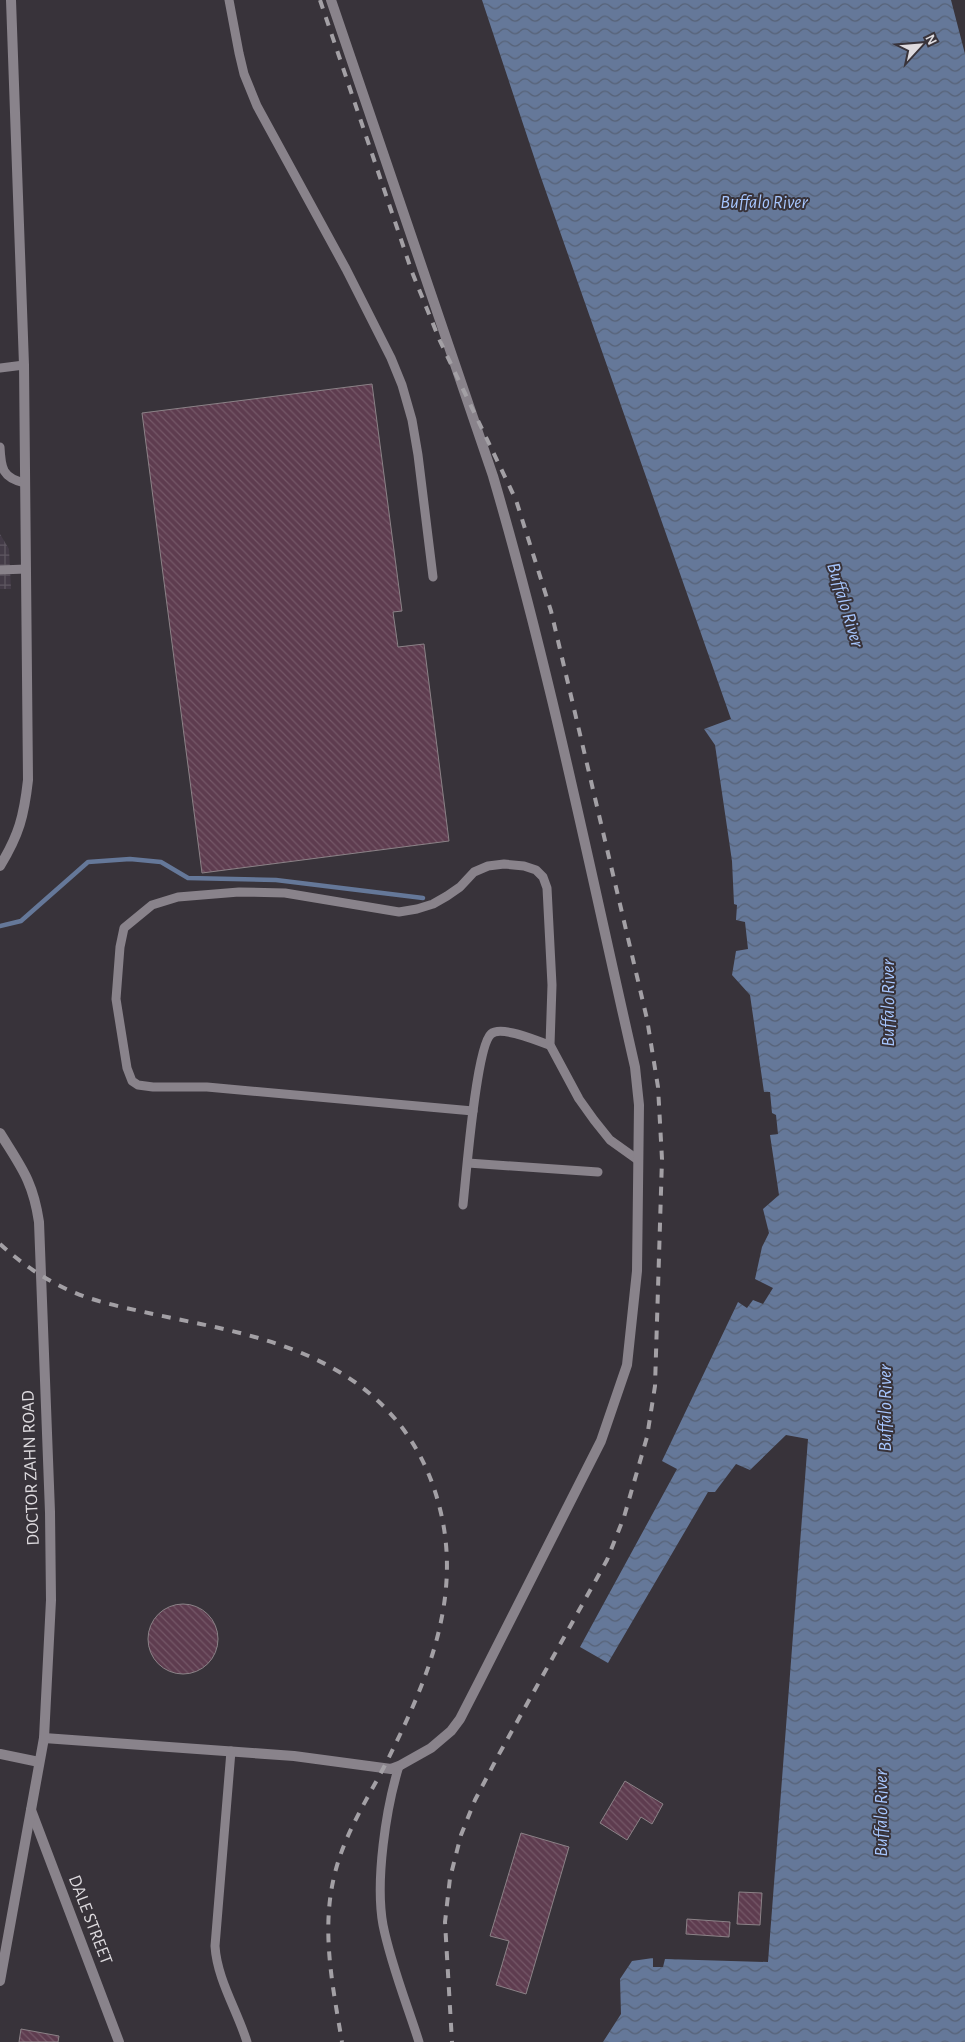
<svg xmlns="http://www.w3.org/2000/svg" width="965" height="2042" viewBox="0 0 965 2042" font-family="'Alegreya Sans',sans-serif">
	<defs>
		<pattern id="industrial-grid" width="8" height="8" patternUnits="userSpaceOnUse" patternTransform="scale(1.25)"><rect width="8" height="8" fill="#433b47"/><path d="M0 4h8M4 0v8" fill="none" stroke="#5e5761"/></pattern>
		<pattern id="water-waves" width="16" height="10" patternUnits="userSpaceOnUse" patternTransform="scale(1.25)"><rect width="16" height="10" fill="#657899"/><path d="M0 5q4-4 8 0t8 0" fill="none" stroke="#576277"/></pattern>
		<pattern id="building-back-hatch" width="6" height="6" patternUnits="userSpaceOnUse" patternTransform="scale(1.25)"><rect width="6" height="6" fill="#5e3c4f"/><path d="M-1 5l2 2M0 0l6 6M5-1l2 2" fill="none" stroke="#755868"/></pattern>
	</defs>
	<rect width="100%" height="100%" fill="#38333a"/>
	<polygon fill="url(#industrial-grid)" points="0,534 9,549 11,589 0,589"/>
	<polygon fill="url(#water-waves)" points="482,0 951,0 965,54 965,2042 603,2042 621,2014 620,1979 632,1961 653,1958 653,1967 663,1967 665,1959 768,1962 808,1439 786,1435 750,1470 736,1464 715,1492 708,1492 608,1663 580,1647 677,1469 662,1461 738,1302 747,1308 753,1300 763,1304 773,1288 755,1279 762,1247 769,1233 763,1209 779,1195 770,1135 778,1134 776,1115 772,1113 770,1092 764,1092 750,995 732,975 736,951 748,949 745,922 736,920 737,905 734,904 732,861 715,745 704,729 731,719 538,169"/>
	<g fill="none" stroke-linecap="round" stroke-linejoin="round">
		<polyline stroke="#657899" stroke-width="4.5" points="0,926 21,921 88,862 130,859 161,862 188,878 276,880 423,898"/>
	</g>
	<g fill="url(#building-back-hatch)" stroke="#8b8287">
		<polygon points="372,384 402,611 393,612 398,647 424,644 449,841 202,873 142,413"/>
		<circle cx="183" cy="1639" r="35"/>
		<polygon points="625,1781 663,1804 652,1824 641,1817 627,1840 600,1823"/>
		<polygon points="521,1833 569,1847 526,1994 496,1985 509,1941 490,1936"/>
		<polygon points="739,1892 762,1893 760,1925 737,1924"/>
		<polygon points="687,1919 730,1922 729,1937 686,1934"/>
		<polygon points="21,2029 59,2036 58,2042 19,2042"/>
	</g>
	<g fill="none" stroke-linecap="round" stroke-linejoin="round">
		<g stroke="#89838b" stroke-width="9">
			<polyline points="229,0 239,53 244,74 257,106 346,269 391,358 402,385 412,420 418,455 433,577"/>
			<polyline points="0,368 24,365"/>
			<path d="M0,447C1,468 2,478 25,483"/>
			<polyline points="0,570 26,569"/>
			<polyline points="473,1111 207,1087 153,1087 138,1085 132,1081 127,1068 116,999 120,947 124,928 152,905 178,897 239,892 285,893 399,912 417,909 433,904 447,896 460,887 474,872 488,866 504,864 524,866 536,870 543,877 547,888 552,985 550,1045 579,1099 594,1120 610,1140 638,1160"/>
			<polyline points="468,1163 598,1172"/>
			<path d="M463,1205C466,1178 476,1047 491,1034C501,1025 537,1041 550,1045"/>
			<path d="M231,1751L215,1946C217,1979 237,2010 247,2042"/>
			<path d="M399,1766C386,1808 375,1881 383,1925C391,1965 407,2004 419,2042"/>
		</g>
		<g stroke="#89838b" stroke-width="10">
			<path d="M44,1738L294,1756L391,1769L399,1766L431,1748L451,1731L460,1719L479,1682L601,1441L627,1365L637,1271L639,1105L635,1067C590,870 550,670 493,476L331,0"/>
			<polyline points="0,1754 39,1762"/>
			<polyline points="31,1810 119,2042"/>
		</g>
		<g stroke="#89838b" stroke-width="10">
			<path d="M0,866C19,835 24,816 28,780L24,365L11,0"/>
			<path d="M0,1133C21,1167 33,1181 39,1222L50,1512L51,1600L44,1738L0,1981"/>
		</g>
		<g stroke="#a3a0a5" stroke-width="4" stroke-dasharray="9 9" stroke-linecap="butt">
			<polyline points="320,0 412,272 440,341 516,500 551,611 647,1019 658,1087 662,1159 655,1386 647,1437 624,1517 607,1560 498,1756 475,1800 461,1835 450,1878 445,1922 452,2042"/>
			<path d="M0,1244C22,1264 45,1280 73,1292C99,1303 127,1308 153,1314C228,1330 308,1342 369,1393C405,1423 429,1463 440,1509C463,1601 425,1686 384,1767C365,1803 343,1837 334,1877C321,1932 333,1988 342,2042"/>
		</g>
	</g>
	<g text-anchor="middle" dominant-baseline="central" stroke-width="4" stroke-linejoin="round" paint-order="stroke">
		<g font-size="18" fill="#dedbdf" stroke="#38333a">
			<text transform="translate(31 1468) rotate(-92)">DOCTOR ZAHN ROAD</text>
			<text transform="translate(90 1920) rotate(69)">DALE STREET</text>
		</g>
		<g font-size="19" font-style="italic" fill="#a7c6fe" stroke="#38333a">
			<text x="764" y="202">Buffalo River</text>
			<text transform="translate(845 605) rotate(73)">Buffalo River</text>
			<text transform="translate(888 1003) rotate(-90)">Buffalo River</text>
			<text transform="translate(885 1408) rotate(-90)">Buffalo River</text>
			<text transform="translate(881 1813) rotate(-90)">Buffalo River</text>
		</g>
	</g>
	<g transform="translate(920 45) rotate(64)" stroke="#38333a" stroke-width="4" paint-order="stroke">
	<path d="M0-4L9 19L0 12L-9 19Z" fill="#dedbdf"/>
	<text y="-8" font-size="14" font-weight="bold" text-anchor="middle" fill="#dedbdf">N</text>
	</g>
</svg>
